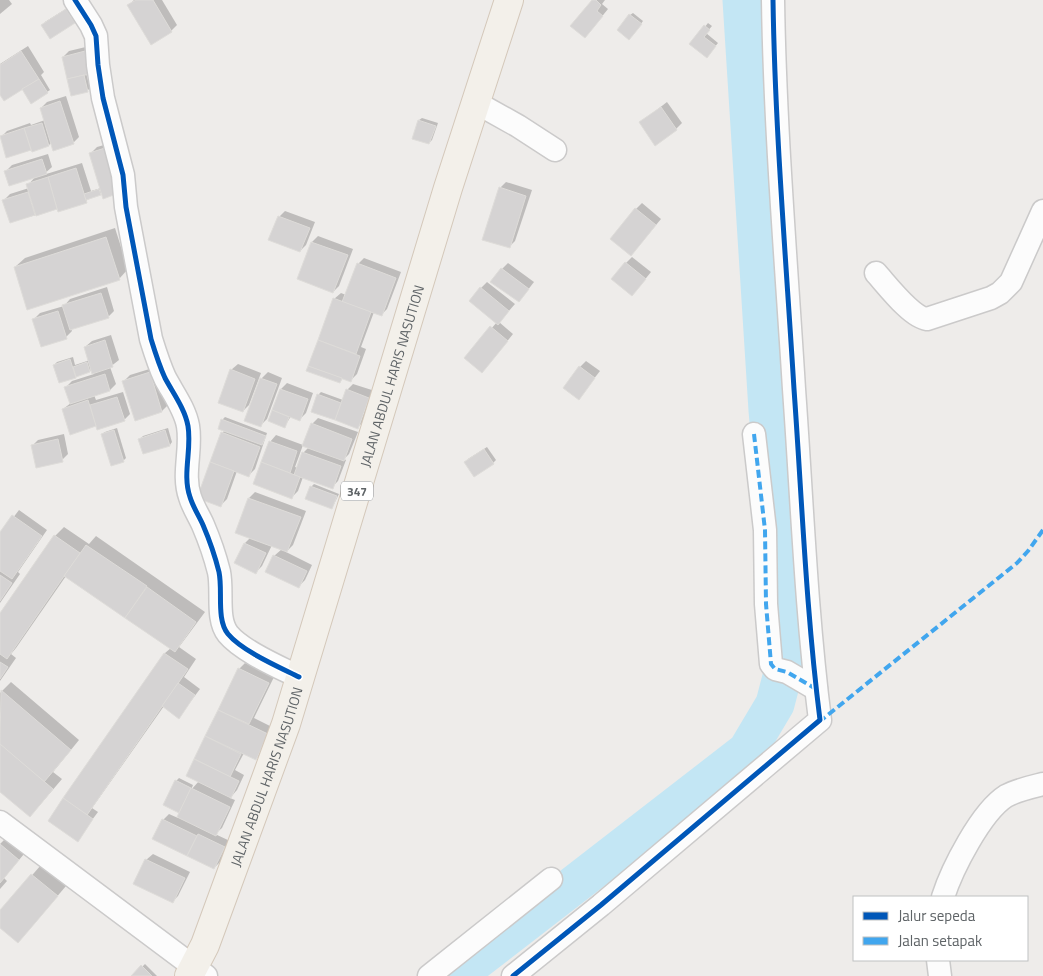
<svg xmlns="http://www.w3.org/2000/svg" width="1043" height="976" viewBox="0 0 1043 976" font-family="'Titillium Web',sans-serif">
	<rect width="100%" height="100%" fill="#eeecea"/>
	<g fill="#0003">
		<polygon points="0,0 9,0 12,4 0,14"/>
		<polygon points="134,0 162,0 177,25 171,31 128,6"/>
		<polygon points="593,0 605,0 602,4 608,9 591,30"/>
		<polygon points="69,7 77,20 74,22 45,22"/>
		<polygon points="633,13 643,21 632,36 630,15"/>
		<polygon points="708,23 712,26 706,33 718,43 709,54 691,44"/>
		<polygon points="94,45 86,73 90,88 87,91 63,57 69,51"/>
		<polygon points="28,46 44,72 41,75 50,90 47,92 28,86 0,93 0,64"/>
		<polygon points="66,96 79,137 73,143 52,142 49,145 7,157 1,137 7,131 30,123 31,125 45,120 41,108 47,102"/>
		<polygon points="667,102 682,123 676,129 641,122"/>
		<polygon points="422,118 438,123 432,140 429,143 414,138 419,120"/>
		<polygon points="111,143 102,192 100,194 90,198 86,201 11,222 4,200 10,194 29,188 28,185 36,176 6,171 12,165 48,154 52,167 43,175 82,163 91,191 101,188 91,153 97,147"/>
		<polygon points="506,182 532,190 515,241 509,247 500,188"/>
		<polygon points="642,203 661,219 637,248 636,209"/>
		<polygon points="285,211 315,222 306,245 300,251 279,217"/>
		<polygon points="115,228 128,269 119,279 15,267 25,258"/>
		<polygon points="318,236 353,249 339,286 333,292 312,242"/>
		<polygon points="632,257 651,272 638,288 626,263"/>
		<polygon points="364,258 401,272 387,309 381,315 374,312 361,347 366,349 357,374 351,380 343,378 340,382 308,370 334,299 341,293 346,295 358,264"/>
		<polygon points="508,263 534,282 524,295 502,269"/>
		<polygon points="487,282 515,304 499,322 513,334 488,365 466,358 497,322 481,288"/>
		<polygon points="107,287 114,311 108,317 71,329 72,331 66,337 34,319 40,313 64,306 70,299"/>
		<polygon points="111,335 119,360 110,367 116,384 110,390 94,395 96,400 123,392 130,414 124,420 97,424 63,409 71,403 66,387 72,381 94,374 92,369 90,371 60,382 54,365 57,362 73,357 75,365 90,360 85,347 92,341"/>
		<polygon points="586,361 600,371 579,398 580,367"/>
		<polygon points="238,364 261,373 249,405 243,411 231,370"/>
		<polygon points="156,367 168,405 162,411 136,419 124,381 130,375"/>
		<polygon points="268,372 282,378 267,419 261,425 246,420 262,378"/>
		<polygon points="287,383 313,393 306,413 300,419 291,416 285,426 270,420 281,389"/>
		<polygon points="353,384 375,391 364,421 357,428 313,411 318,395 321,392 343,400 347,390"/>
		<polygon points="225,417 267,433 255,469 249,475 237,471 227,499 221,505 222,433 225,430 222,420"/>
		<polygon points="318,418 358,432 349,454 344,459 346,460 338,481 332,487 303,477 298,491 292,497 254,483 270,442 276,435 303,445 295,467 298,468 303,453 309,447 312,424"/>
		<polygon points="117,428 126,458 123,461 102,434 105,432"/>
		<polygon points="168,428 172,442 170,445 140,439 143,436"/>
		<polygon points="64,434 68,454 62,460 32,446 38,440"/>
		<polygon points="487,447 496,460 493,463 468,459"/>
		<polygon points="314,484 339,494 332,508 311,487"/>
		<polygon points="255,492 306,511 293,545 286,552 312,565 305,580 299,586 274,556 282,549 272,545 262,566 256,572 245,543 251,537 237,532 249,498"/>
		<polygon points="19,510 47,530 18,572 20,574 0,603 0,535"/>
		<polygon points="64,527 89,544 96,536 205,612 179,647 196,659 184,677 200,689 179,717 164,706 92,808 98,812 77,840 50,820 165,653 171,648 66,576 16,648 11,654 16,658 0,681 0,615 55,536"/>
		<polygon points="245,663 274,677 254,718 274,728 262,753 256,759 244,753 235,770 244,775 237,790 230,798 235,800 222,828 215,834 230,841 220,862 214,868 154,839 163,820 169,814 178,818 181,812 176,781 179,778 193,785 191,790 199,781 187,776 239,669"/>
		<polygon points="11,682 79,740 53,772 62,779 39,806 0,790 0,693"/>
		<polygon points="6,838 24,854 4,878 7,881 0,889 0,844"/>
		<polygon points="153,854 190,872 178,896 172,902 146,860"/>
		<polygon points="41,865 66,886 27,932 0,926 0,912"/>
		<polygon points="145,964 157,976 133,976"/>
	</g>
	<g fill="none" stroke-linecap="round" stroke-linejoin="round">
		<polyline stroke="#c3e6f4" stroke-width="39" points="456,976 747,751 775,704 789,650 768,410 742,0"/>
	</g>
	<g fill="#d5d3d3" stroke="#dedcd9">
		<polygon points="136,0 153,0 172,32 151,45 127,5"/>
		<polygon points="592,0 596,0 601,5 597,11 603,16 585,38 570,26"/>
		<polygon points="66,9 75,23 50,39 41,25"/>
		<polygon points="629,14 642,24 629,40 617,30"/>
		<polygon points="704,25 710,30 704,37 716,46 707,58 689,44"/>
		<polygon points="89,50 94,73 67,79 62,57"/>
		<polygon points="21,51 39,79 4,101 0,95 0,65"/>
		<polygon points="84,75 88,92 71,96 67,79"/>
		<polygon points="39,79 48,93 31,104 22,89"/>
		<polygon points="60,101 74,144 53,151 40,108"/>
		<polygon points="661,107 677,130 655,146 639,122"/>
		<polygon points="418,120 436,126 429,144 412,139"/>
		<polygon points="42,123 49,146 32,152 24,128"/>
		<polygon points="24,128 31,150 6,158 0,136"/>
		<polygon points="105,148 119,193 103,199 89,153"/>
		<polygon points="42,159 47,174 9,186 4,171"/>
		<polygon points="76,168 87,203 58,212 48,177"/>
		<polygon points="48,177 57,209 36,216 26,184"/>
		<polygon points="499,187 526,196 510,248 482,240"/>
		<polygon points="99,189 101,195 86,200 84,194"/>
		<polygon points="28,192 35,215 10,223 2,200"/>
		<polygon points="635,208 656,225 631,256 610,239"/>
		<polygon points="278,216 310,228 300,252 268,240"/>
		<polygon points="106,237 120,280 27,310 14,267"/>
		<polygon points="311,242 348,255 333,293 297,279"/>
		<polygon points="625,262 646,279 632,296 611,279"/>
		<polygon points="357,263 396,278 382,316 342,302"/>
		<polygon points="501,268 529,289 519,302 490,282"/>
		<polygon points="480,287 509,311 498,325 469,301"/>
		<polygon points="101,293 109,318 70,330 62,305"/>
		<polygon points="333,298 371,312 356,354 318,340"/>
		<polygon points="58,311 67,339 41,347 32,319"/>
		<polygon points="490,326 508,341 482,373 464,358"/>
		<polygon points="105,340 113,367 92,374 84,347"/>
		<polygon points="318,340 360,356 351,382 308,366"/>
		<polygon points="70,359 76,378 59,383 53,365"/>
		<polygon points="87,362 90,372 76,377 73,367"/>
		<polygon points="308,366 342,378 340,383 306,371"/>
		<polygon points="579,366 595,378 579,400 563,388"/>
		<polygon points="230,369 255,379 243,412 218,403"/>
		<polygon points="150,372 162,412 135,421 122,381"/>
		<polygon points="105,374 110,391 70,404 64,387"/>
		<polygon points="260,378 277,384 261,427 244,421"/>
		<polygon points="280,389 308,399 300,421 272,410"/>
		<polygon points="346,389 369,398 358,429 335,420"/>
		<polygon points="317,394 341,403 335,420 311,412"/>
		<polygon points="117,397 125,421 97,430 90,405"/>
		<polygon points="88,400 96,426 70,435 62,409"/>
		<polygon points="272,410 289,417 285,428 268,421"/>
		<polygon points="221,419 266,436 262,445 218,429"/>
		<polygon points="311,423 352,439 344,461 302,446"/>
		<polygon points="114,430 124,462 111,466 101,434"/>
		<polygon points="165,430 170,446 143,454 138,439"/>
		<polygon points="221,432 260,447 249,477 210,462"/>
		<polygon points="58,439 63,462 36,468 31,445"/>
		<polygon points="269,441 297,451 290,473 261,462"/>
		<polygon points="484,449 494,464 474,477 464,462"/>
		<polygon points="302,452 341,466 333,489 294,475"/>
		<polygon points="210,462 234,471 221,507 197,498"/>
		<polygon points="261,462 300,477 292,499 253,484"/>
		<polygon points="310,486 337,496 332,509 305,499"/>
		<polygon points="248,498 301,517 287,552 235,533"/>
		<polygon points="12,515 42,536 12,579 0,571 0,532"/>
		<polygon points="54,535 80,553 7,659 0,654 0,613"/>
		<polygon points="244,543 266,553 256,574 234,563"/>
		<polygon points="86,545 147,586 125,618 64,576"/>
		<polygon points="273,555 307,571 299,588 265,572"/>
		<polygon points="0,575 12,583 0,601"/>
		<polygon points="147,587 196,622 175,652 125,618"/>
		<polygon points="164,653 188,669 87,815 63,798"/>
		<polygon points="0,662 8,667 0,679"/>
		<polygon points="238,668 269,683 249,724 218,710"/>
		<polygon points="178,683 195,695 179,719 162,706"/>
		<polygon points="1,690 71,750 44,782 0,744"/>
		<polygon points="218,710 268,734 256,760 205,736"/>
		<polygon points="205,736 241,754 230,777 194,759"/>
		<polygon points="0,744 53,789 30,817 0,792"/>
		<polygon points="194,759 239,781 231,798 186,776"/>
		<polygon points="175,780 191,788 179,813 163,805"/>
		<polygon points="191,788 230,807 216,836 177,817"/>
		<polygon points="63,798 93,819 78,842 48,821"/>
		<polygon points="162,819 197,836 187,856 152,839"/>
		<polygon points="198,834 225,847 214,869 187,856"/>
		<polygon points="0,844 19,860 0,883"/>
		<polygon points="145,859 185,878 173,903 133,884"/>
		<polygon points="31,874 58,896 18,943 0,928 0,910"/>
		<polygon points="141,965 152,976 131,976"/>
	</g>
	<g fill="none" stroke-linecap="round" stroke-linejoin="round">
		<defs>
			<g id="minor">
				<path d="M75,0L91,25L96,36L98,65L103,98L123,175L126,207L151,339C155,352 159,365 165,378C173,393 185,409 188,426C192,450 182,474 190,497C193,507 199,516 203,525C209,539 215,556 219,572C223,591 216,619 228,634C242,651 279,667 299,677"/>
				<polyline points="475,102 518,126 555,150"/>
				<path d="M876,273C887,285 911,317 927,319L991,298L1000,293L1011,282L1043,211"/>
				<polyline points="754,434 765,530 766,604 771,664 775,669 787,672 816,689"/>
				<polyline points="0,822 206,976"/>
				<path d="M943,897C952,869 981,812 1006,796C1017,790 1031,787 1043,784"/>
				<polyline points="938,960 940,976"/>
				<polyline points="429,976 551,879"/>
				<path d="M513,976L601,905L820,720C806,610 802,500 794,389C786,259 775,130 773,0"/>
			</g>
			<g id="primary">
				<path id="s1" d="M189,976L205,945L286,724L448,188L509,0"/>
			</g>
		</defs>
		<use href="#minor" stroke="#cbcaca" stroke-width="25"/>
		<use href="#primary" stroke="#d4c8ba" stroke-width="30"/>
		<use href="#minor" stroke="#fcfcfc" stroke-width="22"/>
		<use href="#primary" stroke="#f3f0ea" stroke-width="28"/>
		<g stroke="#41a6ee" stroke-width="4" stroke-dasharray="8 4" stroke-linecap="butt">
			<polyline points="754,434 765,530 766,604 771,664 775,669 787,672 816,689"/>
			<polyline points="819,722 1017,563 1028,551 1043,530"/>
		</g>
		<defs>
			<g id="cycleway">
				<path d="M75,0L91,25L96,36L98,65L103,98L123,175L126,207L151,339C155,352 159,365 165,378C173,393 185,409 188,426C192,450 182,474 190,497C193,507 199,516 203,525C209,539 215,556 219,572C223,591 216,619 228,634C242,651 279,667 299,677"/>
				<path d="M513,976L601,905L820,720C806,610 802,500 794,389C786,259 775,130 773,0"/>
			</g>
		</defs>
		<use href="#cycleway" stroke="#fff" stroke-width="8"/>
		<use href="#cycleway" stroke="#0057b8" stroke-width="5"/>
	</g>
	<g text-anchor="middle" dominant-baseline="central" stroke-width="5" stroke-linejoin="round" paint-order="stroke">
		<rect fill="#fff" stroke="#8f9295" stroke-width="1" x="341" y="481.5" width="32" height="19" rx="4"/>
		<g font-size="12" font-weight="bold" fill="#5f6467">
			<text x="357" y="491">347</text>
		</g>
		<g font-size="14" fill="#5f6467" stroke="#fff">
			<text stroke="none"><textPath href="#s1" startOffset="634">JALAN ABDUL HARIS NASUTION</textPath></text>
			<text stroke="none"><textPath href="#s1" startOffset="214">JALAN ABDUL HARIS NASUTION</textPath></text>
		</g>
	</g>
	<rect x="853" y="896" width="175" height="65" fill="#ffffff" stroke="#bfc1c2"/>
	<rect x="863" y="912" width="25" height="8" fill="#0057b8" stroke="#bfc1c2"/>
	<text x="898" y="921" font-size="15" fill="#5f6467">Jalur sepeda</text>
	<rect x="863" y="937" width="25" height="8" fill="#41a6ee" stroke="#bfc1c2"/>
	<text x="898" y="946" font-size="15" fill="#5f6467">Jalan setapak</text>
</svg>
